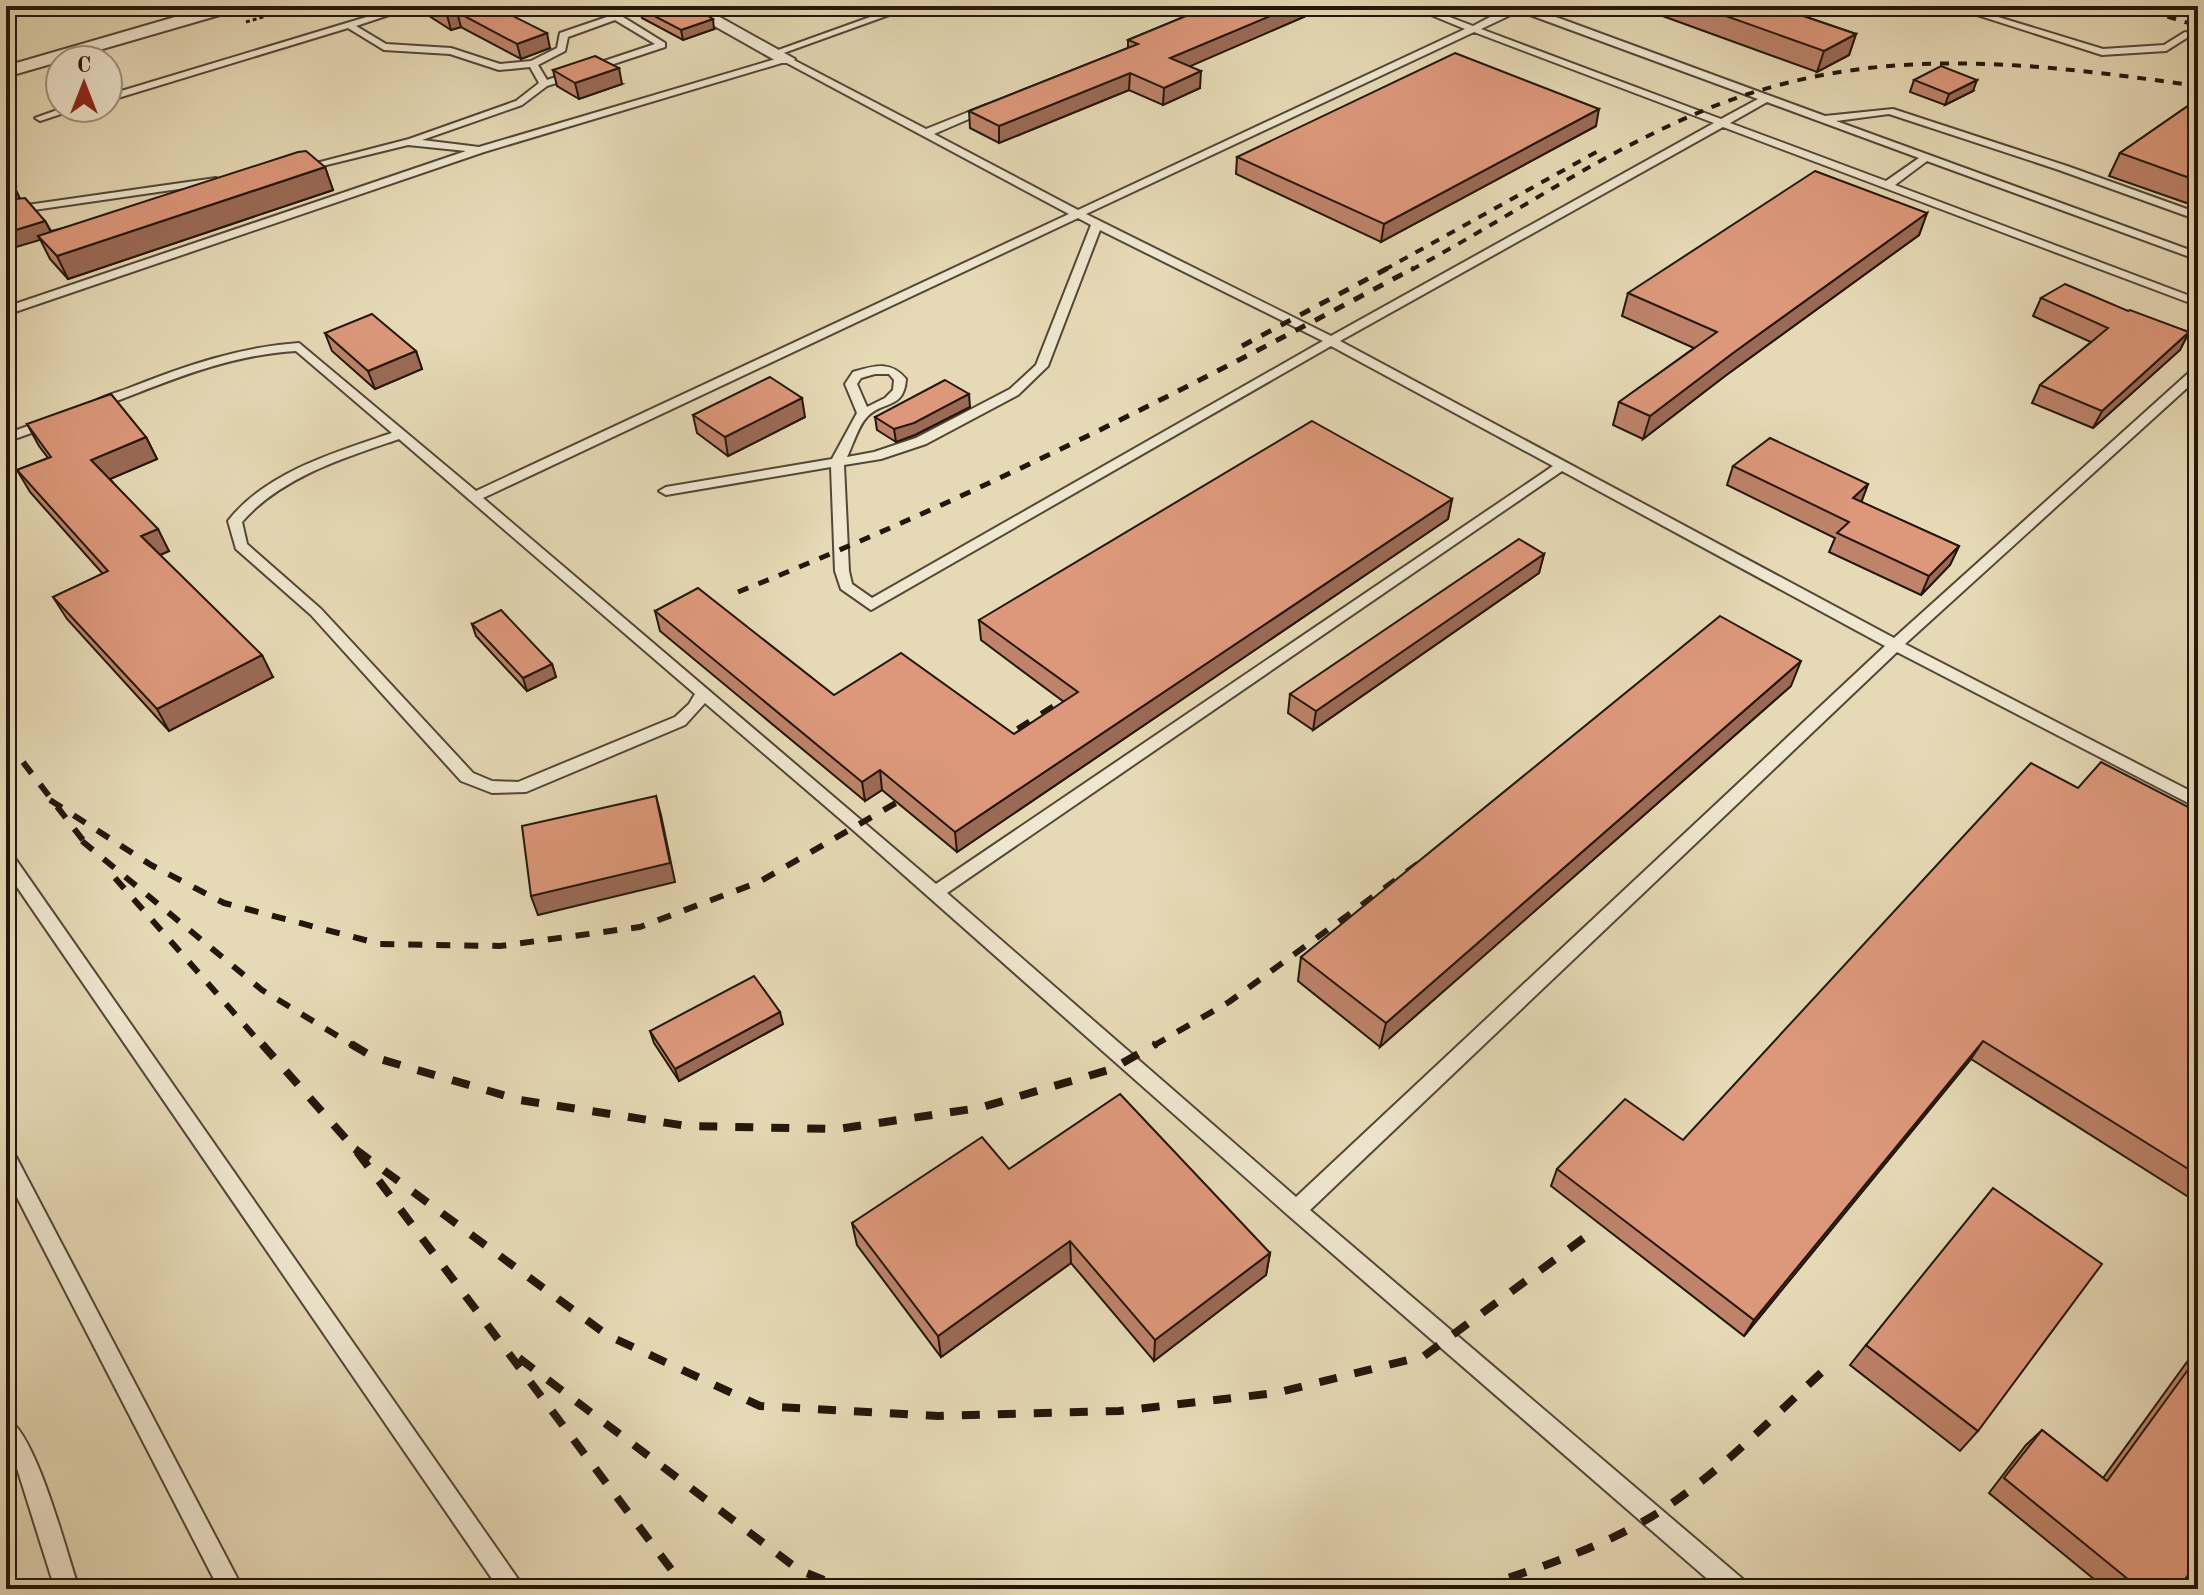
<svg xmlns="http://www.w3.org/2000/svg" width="2204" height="1595" viewBox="0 0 2204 1595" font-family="'Old Standard TT',serif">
	<rect width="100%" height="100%" fill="#e6dab6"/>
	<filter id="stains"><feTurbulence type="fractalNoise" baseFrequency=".0025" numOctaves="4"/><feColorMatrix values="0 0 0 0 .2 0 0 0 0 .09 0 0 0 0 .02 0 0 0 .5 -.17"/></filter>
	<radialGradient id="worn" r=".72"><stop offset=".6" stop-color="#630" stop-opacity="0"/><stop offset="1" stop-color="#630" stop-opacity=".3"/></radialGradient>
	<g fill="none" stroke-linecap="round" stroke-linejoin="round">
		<defs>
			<g id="lane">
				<path d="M403,6H416L356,26L386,44L451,48L500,64L531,61L557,48L560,33L639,6H652L623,17L665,43V47L547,86L522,105L422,140L479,147L786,56L926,129L986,105H992V109L934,134L1078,210L1465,29L1409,6H1421L1473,26L1511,6H1526L1825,116L1893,109L2067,166L2198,213V220L2059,170L1889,114L1836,121L2198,253V260L1927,161L1895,185L2198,299V306L1723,127L1340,341L1894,638L2194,368L2198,367V378L1905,644L2198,795V808L1897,652L1310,1210L1745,1581L1749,1589H1719L1289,1216L853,830L705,703L685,725L526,792L492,793L461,781L311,615L236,549L228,521C266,472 336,452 392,433L296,351C226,355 164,383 99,408L95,409L89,405C99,397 116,393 129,388C185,366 239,347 299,343L476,491L1069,214L785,62L484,152L6,315V307L466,151L408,145L302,171L297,168L409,139L516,101L539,83L530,67L499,70L450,54L384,50L348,28L108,101V95ZM1519,11L1758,99L1721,119L1481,29ZM615,20L655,44L547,80L538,65L565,51L568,37ZM1474,32L1714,123L1331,336L1086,214ZM1767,102L1919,158L1886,181L1730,123ZM1078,218L1091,225L1036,365L1010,389L916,438L874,452L847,457C853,445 858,426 867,417C883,400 904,410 906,379C890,360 874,366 853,372L845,384L857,413L832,459L666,487L659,491L666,495L831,467L835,571L841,589L871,610L1331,346L1553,466L936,884L483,498ZM1100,230L1323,341L872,598L852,584L849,571L844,465L881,459L926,444L1018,395L1048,366ZM875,374H889L894,380L893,390L885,398L867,407L857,384L861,378ZM399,439L695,694L689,704L675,717L518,782L492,781L473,773L321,609L247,544L242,522C281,477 344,458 399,439ZM1562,471L1885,646L1296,1197L947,893Z"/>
				<polygon points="901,6 914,6 778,55 770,53"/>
				<polygon points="1949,6 1962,6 2103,49 2164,45 2185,32 2193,34 2166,51 2102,55"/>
				<polygon points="63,108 79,108 40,121 35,118"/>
				<polygon points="216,178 221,181 220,183 6,214 6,208"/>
				<polygon points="47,419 53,423 51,426 6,442 6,434"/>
				<polygon points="6,852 12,854 525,1589 499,1589 6,871"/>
				<polygon points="6,1149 13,1151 243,1589 219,1589 6,1176"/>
				<path d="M6,1418C36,1431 67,1555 79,1589H55L15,1462L6,1448Z"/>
			</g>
			<g id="street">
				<polygon points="213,6 239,6 237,10 6,77 6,66"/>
				<polygon points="679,6 700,6 795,59 792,63 780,63"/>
			</g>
		</defs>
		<use href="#lane" stroke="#544736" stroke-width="4"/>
		<use href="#street" stroke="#544736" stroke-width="4"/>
		<g stroke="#24160b" stroke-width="3" stroke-dasharray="4 3" stroke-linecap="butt">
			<polyline points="318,6 329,13"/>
			<polyline points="246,22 299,6"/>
		</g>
		<use href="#lane" fill="#efe7d0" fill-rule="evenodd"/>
		<use href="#street" fill="#efe7d0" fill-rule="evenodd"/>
		<g stroke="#24160b" stroke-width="4" stroke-dasharray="9 9" stroke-linecap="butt">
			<polyline points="2133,6 2198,26"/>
			<polyline points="1384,270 1600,150"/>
			<path d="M1411,270C1500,223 1583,165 1675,123C1852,40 2013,60 2198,86"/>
		</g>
		<g stroke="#24160b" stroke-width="5" stroke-dasharray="11 11" stroke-linecap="butt">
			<polyline points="1242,346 1388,268"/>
			<path d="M738,592C971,499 1193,386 1414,268"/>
		</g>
		<g stroke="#24160b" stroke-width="6" stroke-dasharray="14 14" stroke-linecap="butt">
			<polyline points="6,740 89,848"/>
			<polyline points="994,744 1054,706"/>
			<polyline points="50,800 151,865 224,903 380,944 500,946 640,927 759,882 915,792"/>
			<polyline points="82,841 262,990 354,1046"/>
			<polyline points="115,878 263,1046"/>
			<polyline points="1153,1046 1229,1002 1419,863"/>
		</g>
		<g stroke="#24160b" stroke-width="8" stroke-dasharray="18 18" stroke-linecap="butt">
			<polyline points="262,1044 355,1149 686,1589"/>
			<polyline points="351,1044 373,1057 520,1100 687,1126 838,1129 979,1108 1112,1069 1156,1044"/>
			<polyline points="355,1149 607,1335 760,1406 938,1416 1119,1411 1276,1393 1424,1356 1592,1232"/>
			<polyline points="519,1358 799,1570 847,1589"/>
			<path d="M1475,1589C1535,1569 1596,1550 1651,1517C1719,1475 1774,1415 1833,1362"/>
		</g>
	</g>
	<g fill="#be836a" stroke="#24160b" stroke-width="2">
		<polygon points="421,6 493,6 550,48 521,59 461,27 451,30 423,12"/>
		<polygon points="1210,6 1329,6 1189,66 1200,88 1163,105 1129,90 999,143 970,128 969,111 1128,48 1128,40"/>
		<polygon points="1635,6 1774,6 1856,34 1849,55 1817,72"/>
		<polygon points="639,8 714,29 683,40 642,18"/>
		<polygon points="553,70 622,84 579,99 557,86"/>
		<polygon points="1914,80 1973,91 1945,105 1910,92"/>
		<polygon points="2198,99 2198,207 2109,176 2120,153"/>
		<polygon points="1596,126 1381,242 1236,174 1237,157"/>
		<polygon points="325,167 333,190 68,279 50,259 40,239 6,250 6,168 16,186 14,187 20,199 45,221 51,231"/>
		<polygon points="1927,213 1919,235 1725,376 1643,439 1613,425 1619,402 1694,348 1622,316 1628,293"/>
		<polygon points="2041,298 2128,311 2189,332 2180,350 2093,428 2032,403 2040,385 2091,342 2033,316"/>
		<polygon points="325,333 416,351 422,369 375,389 332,351"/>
		<polygon points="970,407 915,435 896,442 877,430 875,417"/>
		<polygon points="693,415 805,417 728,456 697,433"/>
		<polygon points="27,424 146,437 157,459 110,479 169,551 160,555 273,677 169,731 67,619 53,597 103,574 30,492 17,470 48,458 39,446"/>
		<polygon points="1733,466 1868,484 1861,502 1959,546 1950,565 1921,595 1829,552 1835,538 1727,485"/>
		<polygon points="1452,499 1448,519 957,852 882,790 865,801 660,631 655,611 834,695 1014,734 1064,702 981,640 979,620"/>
		<polygon points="1544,554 1539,573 1313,730 1288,713 1290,694"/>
		<polygon points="472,624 552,664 556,677 527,691 476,636"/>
		<polygon points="1791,686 1380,1047 1298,981 1301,957"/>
		<polygon points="2078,788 2198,812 2198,1203 1971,1059 1744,1336 1551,1186 1557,1169 1683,1140"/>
		<polygon points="783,1024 679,1081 654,1043 650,1031"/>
		<polygon points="1009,1169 1270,1253 1266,1275 1154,1361 1071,1263 941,1357 857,1245 852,1223"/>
		<polygon points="1866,1345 1978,1431 1960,1451 1850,1365"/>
		<polygon points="2198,1350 2198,1546 2178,1589 2106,1589 1989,1493 2026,1445 2042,1430 2103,1478 2192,1355"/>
	</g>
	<g fill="#9b6a56" stroke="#24160b" stroke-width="2">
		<polygon points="1294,6 1329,6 1170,75 1170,58"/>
		<polygon points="457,12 461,27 451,30 447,15"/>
		<polygon points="713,19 714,29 683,40 681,30"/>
		<polygon points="6,32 14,48 6,50"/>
		<polygon points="547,33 550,48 521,59 517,44"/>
		<polygon points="1856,34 1849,55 1817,72 1824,51"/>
		<polygon points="619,68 622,84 579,99 575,83"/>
		<polygon points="1201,71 1200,88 1163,105 1164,88"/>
		<polygon points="1130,73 1129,90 999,143 999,126"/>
		<polygon points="1977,80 1973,91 1945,105 1949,94"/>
		<polygon points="1599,109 1596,126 1381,242 1384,224"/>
		<polygon points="325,167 333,190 68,279 57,256"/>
		<polygon points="8,171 16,186 9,188 6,183 6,172"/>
		<polygon points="15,188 22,203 6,206 6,189"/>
		<polygon points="1927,213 1919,235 1725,376 1643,439 1650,416 1733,353"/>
		<polygon points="45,221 53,236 38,236 40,240 6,250 6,233"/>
		<polygon points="2189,332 2180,350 2093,428 2102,411"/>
		<polygon points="416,351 422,369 375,389 368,371"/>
		<polygon points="969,394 970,407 915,435 896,442 894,429"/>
		<polygon points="802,398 805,417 728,456 725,437"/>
		<polygon points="146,437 157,459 103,482 91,460"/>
		<polygon points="1868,484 1861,503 1853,498"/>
		<polygon points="1452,499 1448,519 957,852 955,832"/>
		<polygon points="158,529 169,551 153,558 141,536"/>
		<polygon points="1959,546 1950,565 1921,595 1929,576"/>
		<polygon points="1544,554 1539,573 1313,730 1316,711"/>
		<polygon points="262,655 273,677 169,731 157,709"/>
		<polygon points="1801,661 1791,686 1380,1047 1386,1023"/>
		<polygon points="552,664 556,677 527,691 523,678"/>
		<polygon points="880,770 882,790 865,801 862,782"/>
		<polygon points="656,796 661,815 675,882 538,915 531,896"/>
		<polygon points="780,1012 783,1024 679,1081 675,1069"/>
		<polygon points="1983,1041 1971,1059 1744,1336 1754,1320"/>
		<polygon points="1070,1241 1071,1263 941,1357 938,1336"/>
		<polygon points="1270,1253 1266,1275 1154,1361 1155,1340"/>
	</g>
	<g fill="#dd987b" stroke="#24160b" stroke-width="2">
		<polygon points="432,6 493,6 547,33 517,44 457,12 447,15"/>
		<polygon points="645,6 691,6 713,19 681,30 639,8"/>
		<polygon points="1210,6 1294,6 1170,58 1201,71 1164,88 1130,73 999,126 969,111 1138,44 1128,40"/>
		<polygon points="1698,6 1774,6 1856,34 1824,51"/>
		<polygon points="1455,53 1599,109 1384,224 1237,157"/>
		<polygon points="595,56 619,68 575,83 553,70"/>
		<polygon points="1941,66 1977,80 1949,94 1914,80"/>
		<polygon points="2198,99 2198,181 2120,153"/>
		<polygon points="306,151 325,167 57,256 38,236 298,152"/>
		<polygon points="1815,171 1927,213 1733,353 1650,416 1619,402 1717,332 1628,293"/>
		<polygon points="6,179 15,188 6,189"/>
		<polygon points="25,198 45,221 6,233 6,200"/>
		<polygon points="2065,284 2128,311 2130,310 2189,332 2102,411 2040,385 2108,328 2041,298"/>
		<polygon points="372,314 416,351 368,371 325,333"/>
		<polygon points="770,377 802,398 725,437 693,415"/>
		<polygon points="945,380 969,394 914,423 894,429 875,417"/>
		<polygon points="111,394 146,437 91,460 158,529 141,536 262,655 157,709 53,597 108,571 17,470 51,457 27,424"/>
		<polygon points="1312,421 1452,499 955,832 880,770 862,782 655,611 698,588 834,695 901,653 1014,734 1078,692 979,620"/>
		<polygon points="1770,438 1868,484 1853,498 1959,546 1929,576 1837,533 1849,522 1733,466"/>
		<polygon points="1519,539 1544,554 1316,711 1290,694"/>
		<polygon points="501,610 552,664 523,678 472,624"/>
		<polygon points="1720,616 1801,661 1386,1023 1301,957"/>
		<polygon points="2101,762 2198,812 2198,1175 1983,1041 1754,1320 1557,1169 1625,1099 1683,1140 2031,763 2078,788"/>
		<polygon points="656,796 670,863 531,896 522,826"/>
		<polygon points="754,976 780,1012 675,1069 650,1031"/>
		<polygon points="1120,1094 1270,1253 1155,1340 1070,1241 938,1336 852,1223 982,1137 1009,1169"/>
		<polygon points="1993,1188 2102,1264 1978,1431 1866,1345"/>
		<polygon points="2198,1356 2198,1546 2195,1550 2198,1552 2198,1561 2178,1589 2140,1589 2004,1478 2042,1430 2107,1481"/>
	</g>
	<rect width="2204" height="1595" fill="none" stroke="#e6dab6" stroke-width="32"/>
	<rect x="8" y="8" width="2188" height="1579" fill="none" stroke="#24160b" stroke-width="4"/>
	<rect x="16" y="16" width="2172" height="1563" fill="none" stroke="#24160b" stroke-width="2"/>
	<g transform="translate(84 84)"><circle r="38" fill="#efe7d0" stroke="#9e9381" stroke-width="2"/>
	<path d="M0-6L14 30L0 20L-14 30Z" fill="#8f2418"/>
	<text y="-12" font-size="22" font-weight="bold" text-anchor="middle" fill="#24160b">С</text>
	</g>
	<rect width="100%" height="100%" filter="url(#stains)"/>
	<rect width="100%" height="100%" fill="url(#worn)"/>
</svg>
